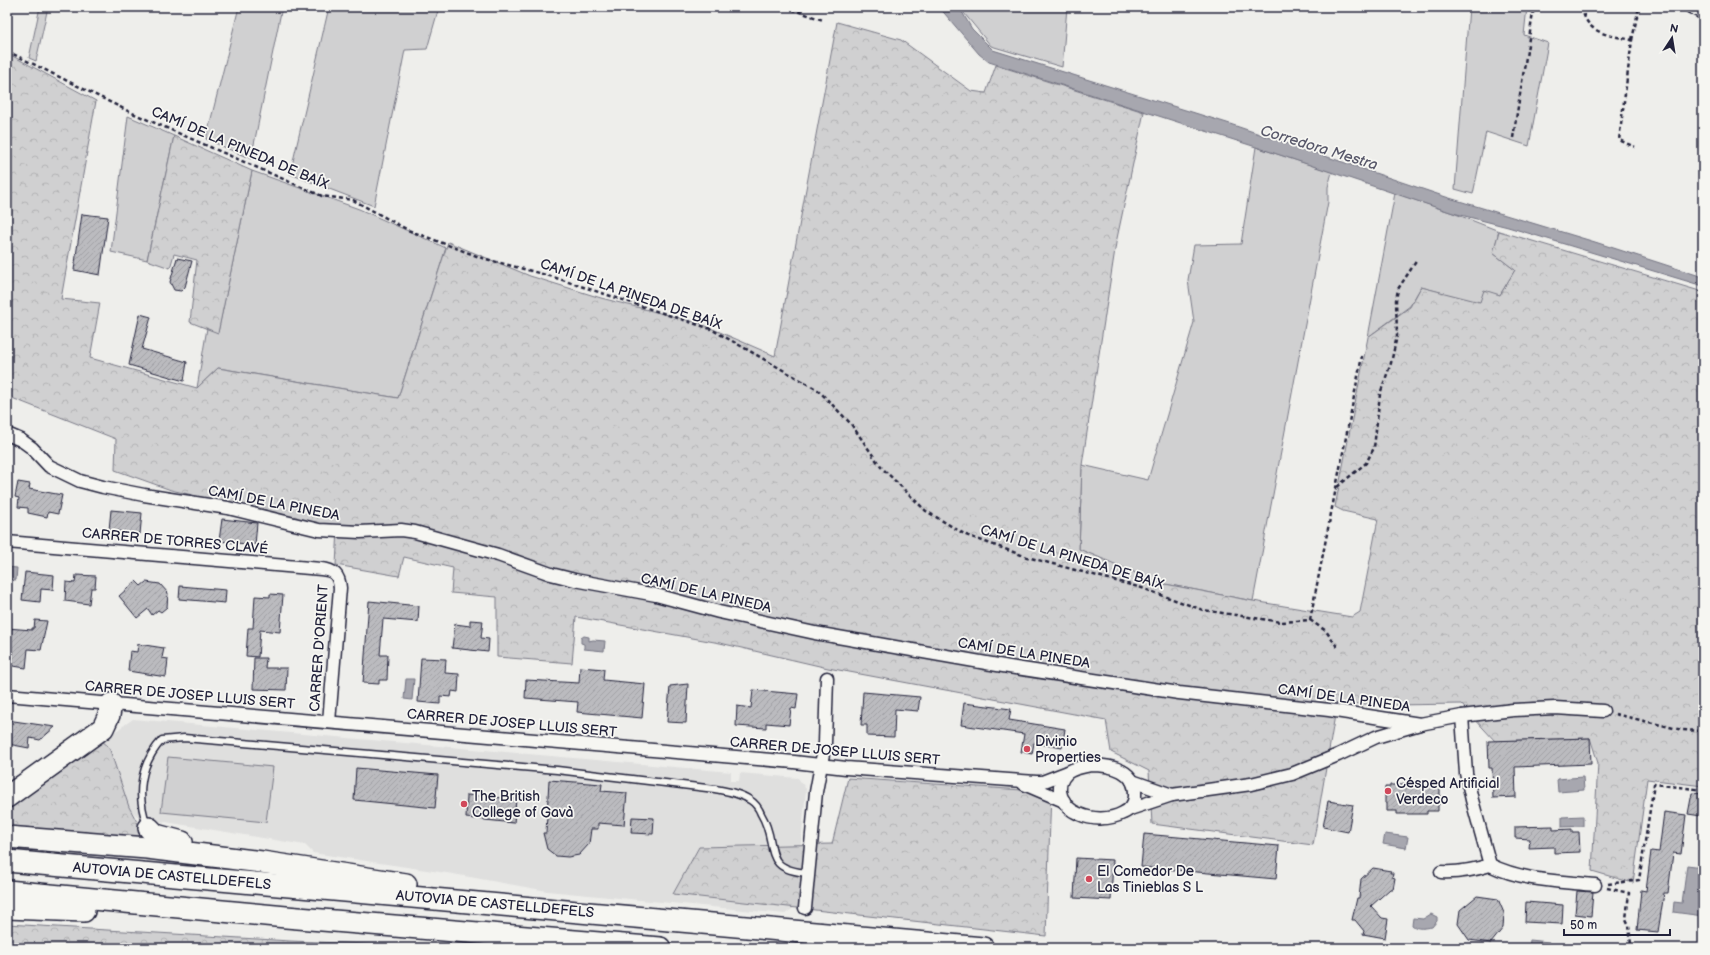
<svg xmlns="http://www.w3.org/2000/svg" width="1710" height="955" viewBox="0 0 1710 955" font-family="'Balsamiq Sans',sans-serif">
	<defs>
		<pattern id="forest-crowns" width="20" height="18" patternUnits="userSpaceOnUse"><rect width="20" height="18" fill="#d0d0d1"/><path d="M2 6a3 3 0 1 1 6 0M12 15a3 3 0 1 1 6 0" fill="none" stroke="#b2b2b4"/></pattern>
		<pattern id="building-hatch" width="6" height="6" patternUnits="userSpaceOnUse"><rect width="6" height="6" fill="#bbbbbf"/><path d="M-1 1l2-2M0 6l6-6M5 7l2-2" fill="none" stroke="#a0a0a5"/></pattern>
	</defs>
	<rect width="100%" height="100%" fill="#eeeeeb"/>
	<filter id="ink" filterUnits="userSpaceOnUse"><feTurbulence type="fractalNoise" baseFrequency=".025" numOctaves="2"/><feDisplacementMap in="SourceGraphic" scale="8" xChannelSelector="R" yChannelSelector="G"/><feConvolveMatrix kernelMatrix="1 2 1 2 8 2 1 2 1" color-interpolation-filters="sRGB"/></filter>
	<g filter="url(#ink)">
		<polygon fill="#dfdfde" points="133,719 731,772 731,781 739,781 740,773 798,778 806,789 795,907 785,914 547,891 453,874 313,853 305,845 166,822 142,820 82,770 75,760"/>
		<g fill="#d0d0d1" stroke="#797986">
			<polygon points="40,7 48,7 36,61 29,58"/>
			<polygon points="239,7 282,7 251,159 206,139"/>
			<polygon points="329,7 439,7 427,49 405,50 374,206 290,174"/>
			<polygon points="959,7 1067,7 1062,67 991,46"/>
			<polygon points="1469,7 1527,7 1524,35 1548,43 1529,146 1486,132 1473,194 1455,189"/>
			<polygon points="128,116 174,136 147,260 111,252"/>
			<polygon points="1256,147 1332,172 1328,187 1328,202 1253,601 1160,583 1079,550 1082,465 1148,480 1194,322 1188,280 1194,245 1241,244"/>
			<polygon points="252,171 359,209 446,248 398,398 218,368 197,388 207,328 218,332"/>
			<polygon points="1395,193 1453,213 1499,231 1493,253 1515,270 1500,295 1480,303 1421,287 1410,306 1368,337"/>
			<polygon points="168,757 273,767 266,822 161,812"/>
		</g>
		<g fill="url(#forest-crowns)" stroke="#797986">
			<polygon points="837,22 901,40 971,91 986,93 996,65 1144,112 1116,243 1082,465 1079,549 1160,583 1253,601 1352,617 1360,612 1378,519 1343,511 1335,507 1368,337 1410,307 1421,287 1480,302 1484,290 1500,295 1515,270 1493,253 1499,231 1703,292 1703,786 1647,779 1633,883 1592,871 1598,763 1590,738 1495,741 1461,704 1392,705 1337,703 1313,845 1152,824 1149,771 1111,752 1106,720 828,668 720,643 576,617 572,663 497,657 497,597 451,593 453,568 404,557 399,576 336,565 338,529 171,490 115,470 116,439 7,396 7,53 96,101 61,299 100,303 90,358 197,388 218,368 398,398 448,242 530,276 601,298 699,323 775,356"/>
			<polygon points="174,136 252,171 218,333 190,322 197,260 174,254 170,268 147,260"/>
			<polygon points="101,740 109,747 129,807 146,839 7,826 7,807"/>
			<polygon points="848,778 1051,792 1046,936 673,894 699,847 832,844"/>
			<polygon points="7,924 290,941 471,948 7,948"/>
		</g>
		<g fill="#a7a7af" stroke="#727281">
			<polygon points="939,7 959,7 972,29 993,50 1227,123 1446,197 1595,242 1703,277 1703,286 1508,227 1453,213 1256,147 989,62 979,54"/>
			<polygon points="7,567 17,568 16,580 7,579"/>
			<polygon points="584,636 589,637 589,641 593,640 605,641 604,651 584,649 584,644 581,643 581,638"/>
			<polygon points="406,679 414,679 412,700 404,699"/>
			<polygon points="1583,777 1584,790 1558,792 1557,779"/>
			<polygon points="1583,816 1583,826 1562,827 1562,817"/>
			<polygon points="1385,834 1408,837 1406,848 1383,844"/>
			<polygon points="1687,865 1703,867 1703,916 1673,912 1674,902 1682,903"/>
			<path d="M1431,914L1437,917V921L1432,927C1426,928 1417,930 1412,925L1413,918L1423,919Z"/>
			<polygon points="1530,940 1549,942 1549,948 1529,948"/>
		</g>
		<g fill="url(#building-hatch)" stroke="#22223b">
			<polygon points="82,214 108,217 100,275 74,270"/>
			<polygon points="177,258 192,261 185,287 181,291 174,290 170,282"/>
			<polygon points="140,314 151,317 142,349 187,362 184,381 129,365"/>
			<polygon points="18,482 30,484 29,489 62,495 58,514 48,512 47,517 28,513 28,508 18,507 19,498 15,497"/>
			<polygon points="111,510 142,513 140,534 109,530"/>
			<polygon points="222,519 257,523 255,545 219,541"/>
			<polygon points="25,572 54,575 53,590 41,589 40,602 22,600"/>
			<polygon points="76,575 96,576 95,588 91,588 89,604 65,601 66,582 75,583"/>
			<polygon points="136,581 141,586 146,582 160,584 168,593 167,607 161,612 158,610 152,615 148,609 137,618 119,596"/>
			<polygon points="180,586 226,590 225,603 179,599"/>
			<polygon points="270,594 283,595 280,632 260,630 258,657 246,656 248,628 253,628 255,596 270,597"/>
			<polygon points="369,601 419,606 418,622 383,619 380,655 388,655 387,680 379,680 379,684 363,683"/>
			<polygon points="35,620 47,621 41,650 28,649 26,668 7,665 7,628 32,630 32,628 34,628"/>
			<polygon points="470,620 483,621 481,638 489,639 488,652 452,648 455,624 470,626"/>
			<polygon points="138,644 164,648 162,658 168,659 166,677 128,671 130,651 137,652"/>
			<polygon points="254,658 266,658 265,668 287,668 286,690 253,689"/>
			<polygon points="421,658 446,659 445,673 459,674 458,692 452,691 451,697 440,696 440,704 418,702"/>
			<polygon points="580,667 604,669 603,680 645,684 642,718 577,712 578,702 525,698 526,680 579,683"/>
			<polygon points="688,684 686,723 667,722 670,686"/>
			<polygon points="753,690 798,694 796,709 791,708 789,725 766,723 766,728 736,726 737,706 751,708"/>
			<polygon points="863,692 920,697 918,711 895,709 894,737 867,736 867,725 861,725"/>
			<polygon points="964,703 1011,709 1009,720 1065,729 1062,748 1034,743 1032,754 1021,752 1024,734 961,725"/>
			<polygon points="7,720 55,727 40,740 30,738 29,748 8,744 9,737 7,736"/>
			<polygon points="1590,738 1591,764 1515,767 1516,797 1493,798 1492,768 1489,768 1488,741"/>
			<polygon points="356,768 438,775 435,808 354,800"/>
			<polygon points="549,780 602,784 601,791 627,793 624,825 598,823 598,829 591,829 589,844 579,855 568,857 556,856 547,849 543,833 546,833"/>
			<polygon points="1403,783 1424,783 1424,785 1436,785 1436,787 1440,787 1440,804 1438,804 1438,811 1427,811 1427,814 1397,814 1397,811 1387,811 1387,803 1385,803 1385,787 1390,787 1390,785 1403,785"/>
			<polygon points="1692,793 1703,794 1703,813 1701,812 1701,816 1688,814"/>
			<polygon points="467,795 516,799 514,823 466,818"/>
			<polygon points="1328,801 1353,805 1348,832 1323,827"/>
			<polygon points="1664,812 1686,815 1681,854 1673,853 1668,893 1664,893 1658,932 1637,930 1641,890 1646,891 1651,851 1659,852"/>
			<polygon points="632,817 654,818 653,834 631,833"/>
			<polygon points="1553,826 1553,830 1572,829 1572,832 1579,832 1580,852 1554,853 1554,847 1529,848 1530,839 1515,838 1515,827"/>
			<polygon points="1144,834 1279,846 1276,879 1141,867"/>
			<polygon points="1076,858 1113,860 1111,900 1074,898"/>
			<polygon points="1373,868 1391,871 1390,873 1393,873 1392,877 1395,878 1393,889 1390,889 1371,906 1382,918 1388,919 1385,938 1363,934 1364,931 1355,920 1352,920 1357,898 1359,898 1361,879"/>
			<polygon points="1577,891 1593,892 1591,916 1575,914"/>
			<polygon points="1477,896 1498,899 1504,913 1503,928 1491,943 1469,940 1458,924 1460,910"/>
			<polygon points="1526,902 1563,905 1562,924 1525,922"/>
		</g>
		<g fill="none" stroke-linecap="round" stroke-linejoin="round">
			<defs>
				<path id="lane" d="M147,825C136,795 140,764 162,740L184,738L557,770L715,789C726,791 740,793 750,800C755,803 759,809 761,814C780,845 759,870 809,873"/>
				<g id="street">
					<polyline points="1691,7 1703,13"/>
					<polyline points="7,434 21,440 32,448 49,466 80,481 103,487 144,495 228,508 319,530 360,532 401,530 415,532 498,555 551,574 575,580 656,595 719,612 815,633 1009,667 1179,693 1329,710 1420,724"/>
					<path d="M7,542L321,569C334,570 339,575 340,588L329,722"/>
					<polyline points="7,695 794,762 846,768 1036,782 1042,782 1068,772"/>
					<polyline points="1462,716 1466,773 1472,800 1490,865"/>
					<path d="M1090,765C1112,765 1137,770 1135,797C1134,805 1130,810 1123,813C1110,820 1092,820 1079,814C1063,808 1052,787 1067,773C1073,768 1083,767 1090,765Z"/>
					<polyline points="1132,781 1172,795"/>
					<polyline points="1024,784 1064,801"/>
					<polyline points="1130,809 1172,795 1251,784 1292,774 1338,755 1376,737 1420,724 1462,716 1513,710 1555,708 1603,711"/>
					<path d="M1441,872C1459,873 1474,870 1490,865C1523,881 1559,881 1595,885"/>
					<polyline points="805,908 816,792 825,743 827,678"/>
				</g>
				<g id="highway">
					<polyline points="7,797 103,728 109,715 111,704"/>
					<polyline points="149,828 156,835 182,842"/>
					<polyline points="7,837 147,848 262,862 406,884"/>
					<polyline points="7,861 983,948"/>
					<polyline points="7,891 286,917 660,948"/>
					<polyline points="7,908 84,911"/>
				</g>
			</defs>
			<use href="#lane" stroke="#22223b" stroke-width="9"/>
			<use href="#street" stroke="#22223b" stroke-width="15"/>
			<use href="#highway" stroke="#22223b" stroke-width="24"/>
			<g stroke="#22223b" stroke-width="2.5" stroke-dasharray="4 3" stroke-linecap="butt">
				<polyline points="785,7 823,20"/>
				<path d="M1582,7C1586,35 1610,35 1632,40L1619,140L1635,147"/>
				<polyline points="1632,40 1639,7"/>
				<polyline points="7,51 130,112 322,196 353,200 408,230 482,258 550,276 711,329 818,390 851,424 881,467 926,511 966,535 1027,557 1142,588 1203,610 1281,622 1310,620 1326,631 1338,648"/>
				<polyline points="1513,138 1534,7"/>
				<polyline points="1337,487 1366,463 1374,448 1380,394 1391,363 1397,336 1396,300 1398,289 1417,260"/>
				<polyline points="1310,620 1362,356"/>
				<polyline points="1615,714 1682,730 1703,731"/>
				<polyline points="1608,884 1639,880 1654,784 1703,790"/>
				<polyline points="1607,888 1629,893 1626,919 1629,925 1631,945 1636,948"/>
			</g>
			<use href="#lane" stroke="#f6f6f2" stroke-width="6"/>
			<use href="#street" stroke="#f6f6f2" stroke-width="12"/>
			<use href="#highway" stroke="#f6f6f2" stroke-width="21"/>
		</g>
	</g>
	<g fill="#d1495b" stroke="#f6f6f2" stroke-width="1.5">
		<circle cx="1027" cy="749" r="4"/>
		<circle cx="1388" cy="791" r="4"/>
		<circle cx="464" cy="804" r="4"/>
		<circle cx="1089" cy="879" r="4"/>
	</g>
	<g text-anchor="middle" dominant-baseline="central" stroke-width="3.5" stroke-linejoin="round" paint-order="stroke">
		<g font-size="14" fill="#22223b" stroke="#f6f6f2">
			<text transform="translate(240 148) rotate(23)">CAMÍ DE LA PINEDA DE BAÍX</text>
			<text transform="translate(631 294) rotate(19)">CAMÍ DE LA PINEDA DE BAÍX</text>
			<text transform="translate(274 503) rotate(11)">CAMÍ DE LA PINEDA</text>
			<text transform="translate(175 541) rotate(5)">CARRER DE TORRES CLAVÉ</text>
			<text transform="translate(1072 557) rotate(17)">CAMÍ DE LA PINEDA DE BAÍX</text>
			<text transform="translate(706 593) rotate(13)">CAMÍ DE LA PINEDA</text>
			<text transform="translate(319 648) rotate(-86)">CARRER D'ORIENT</text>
			<text transform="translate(1024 653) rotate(9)">CAMÍ DE LA PINEDA</text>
			<text transform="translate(190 695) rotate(5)">CARRER DE JOSEP LLUIS SERT</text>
			<text transform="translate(1344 698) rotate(8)">CAMÍ DE LA PINEDA</text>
			<text transform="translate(512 723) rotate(5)">CARRER DE JOSEP LLUIS SERT</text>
			<text transform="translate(835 751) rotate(5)">CARRER DE JOSEP LLUIS SERT</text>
			<text transform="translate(172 876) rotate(5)">AUTOVIA DE CASTELLDEFELS</text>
			<text transform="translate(495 904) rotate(5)">AUTOVIA DE CASTELLDEFELS</text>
		</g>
		<g font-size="14" fill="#22223b" stroke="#f6f6f2" text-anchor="start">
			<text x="1035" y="741">Divinio<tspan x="1035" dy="16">Properties</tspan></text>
			<text x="1396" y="783">Césped Artificial<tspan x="1396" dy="16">Verdeco</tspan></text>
			<text x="472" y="796">The British<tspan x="472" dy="16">College of Gavà</tspan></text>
			<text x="1097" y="871">El Comedor De<tspan x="1097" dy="16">Las Tinieblas S L</tspan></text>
		</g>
		<g font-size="15" font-style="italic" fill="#575769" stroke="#f6f6f2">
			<text transform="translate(1319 148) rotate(17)">Corredora Mestra</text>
		</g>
	</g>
	<rect width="1710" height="955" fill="none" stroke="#f6f6f2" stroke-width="24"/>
	<rect x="12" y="12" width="1686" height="931" fill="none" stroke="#22223b" stroke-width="1.5" filter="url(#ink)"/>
	<g transform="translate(1672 38) rotate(12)" stroke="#f6f6f2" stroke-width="3" paint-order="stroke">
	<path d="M0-3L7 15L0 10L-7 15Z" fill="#22223b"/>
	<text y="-6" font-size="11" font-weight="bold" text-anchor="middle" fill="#22223b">N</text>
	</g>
	<path d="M1564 929v6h106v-6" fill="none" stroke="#22223b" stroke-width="2"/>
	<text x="1570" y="929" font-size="12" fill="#22223b" stroke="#f6f6f2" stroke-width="3" paint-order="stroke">50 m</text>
</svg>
